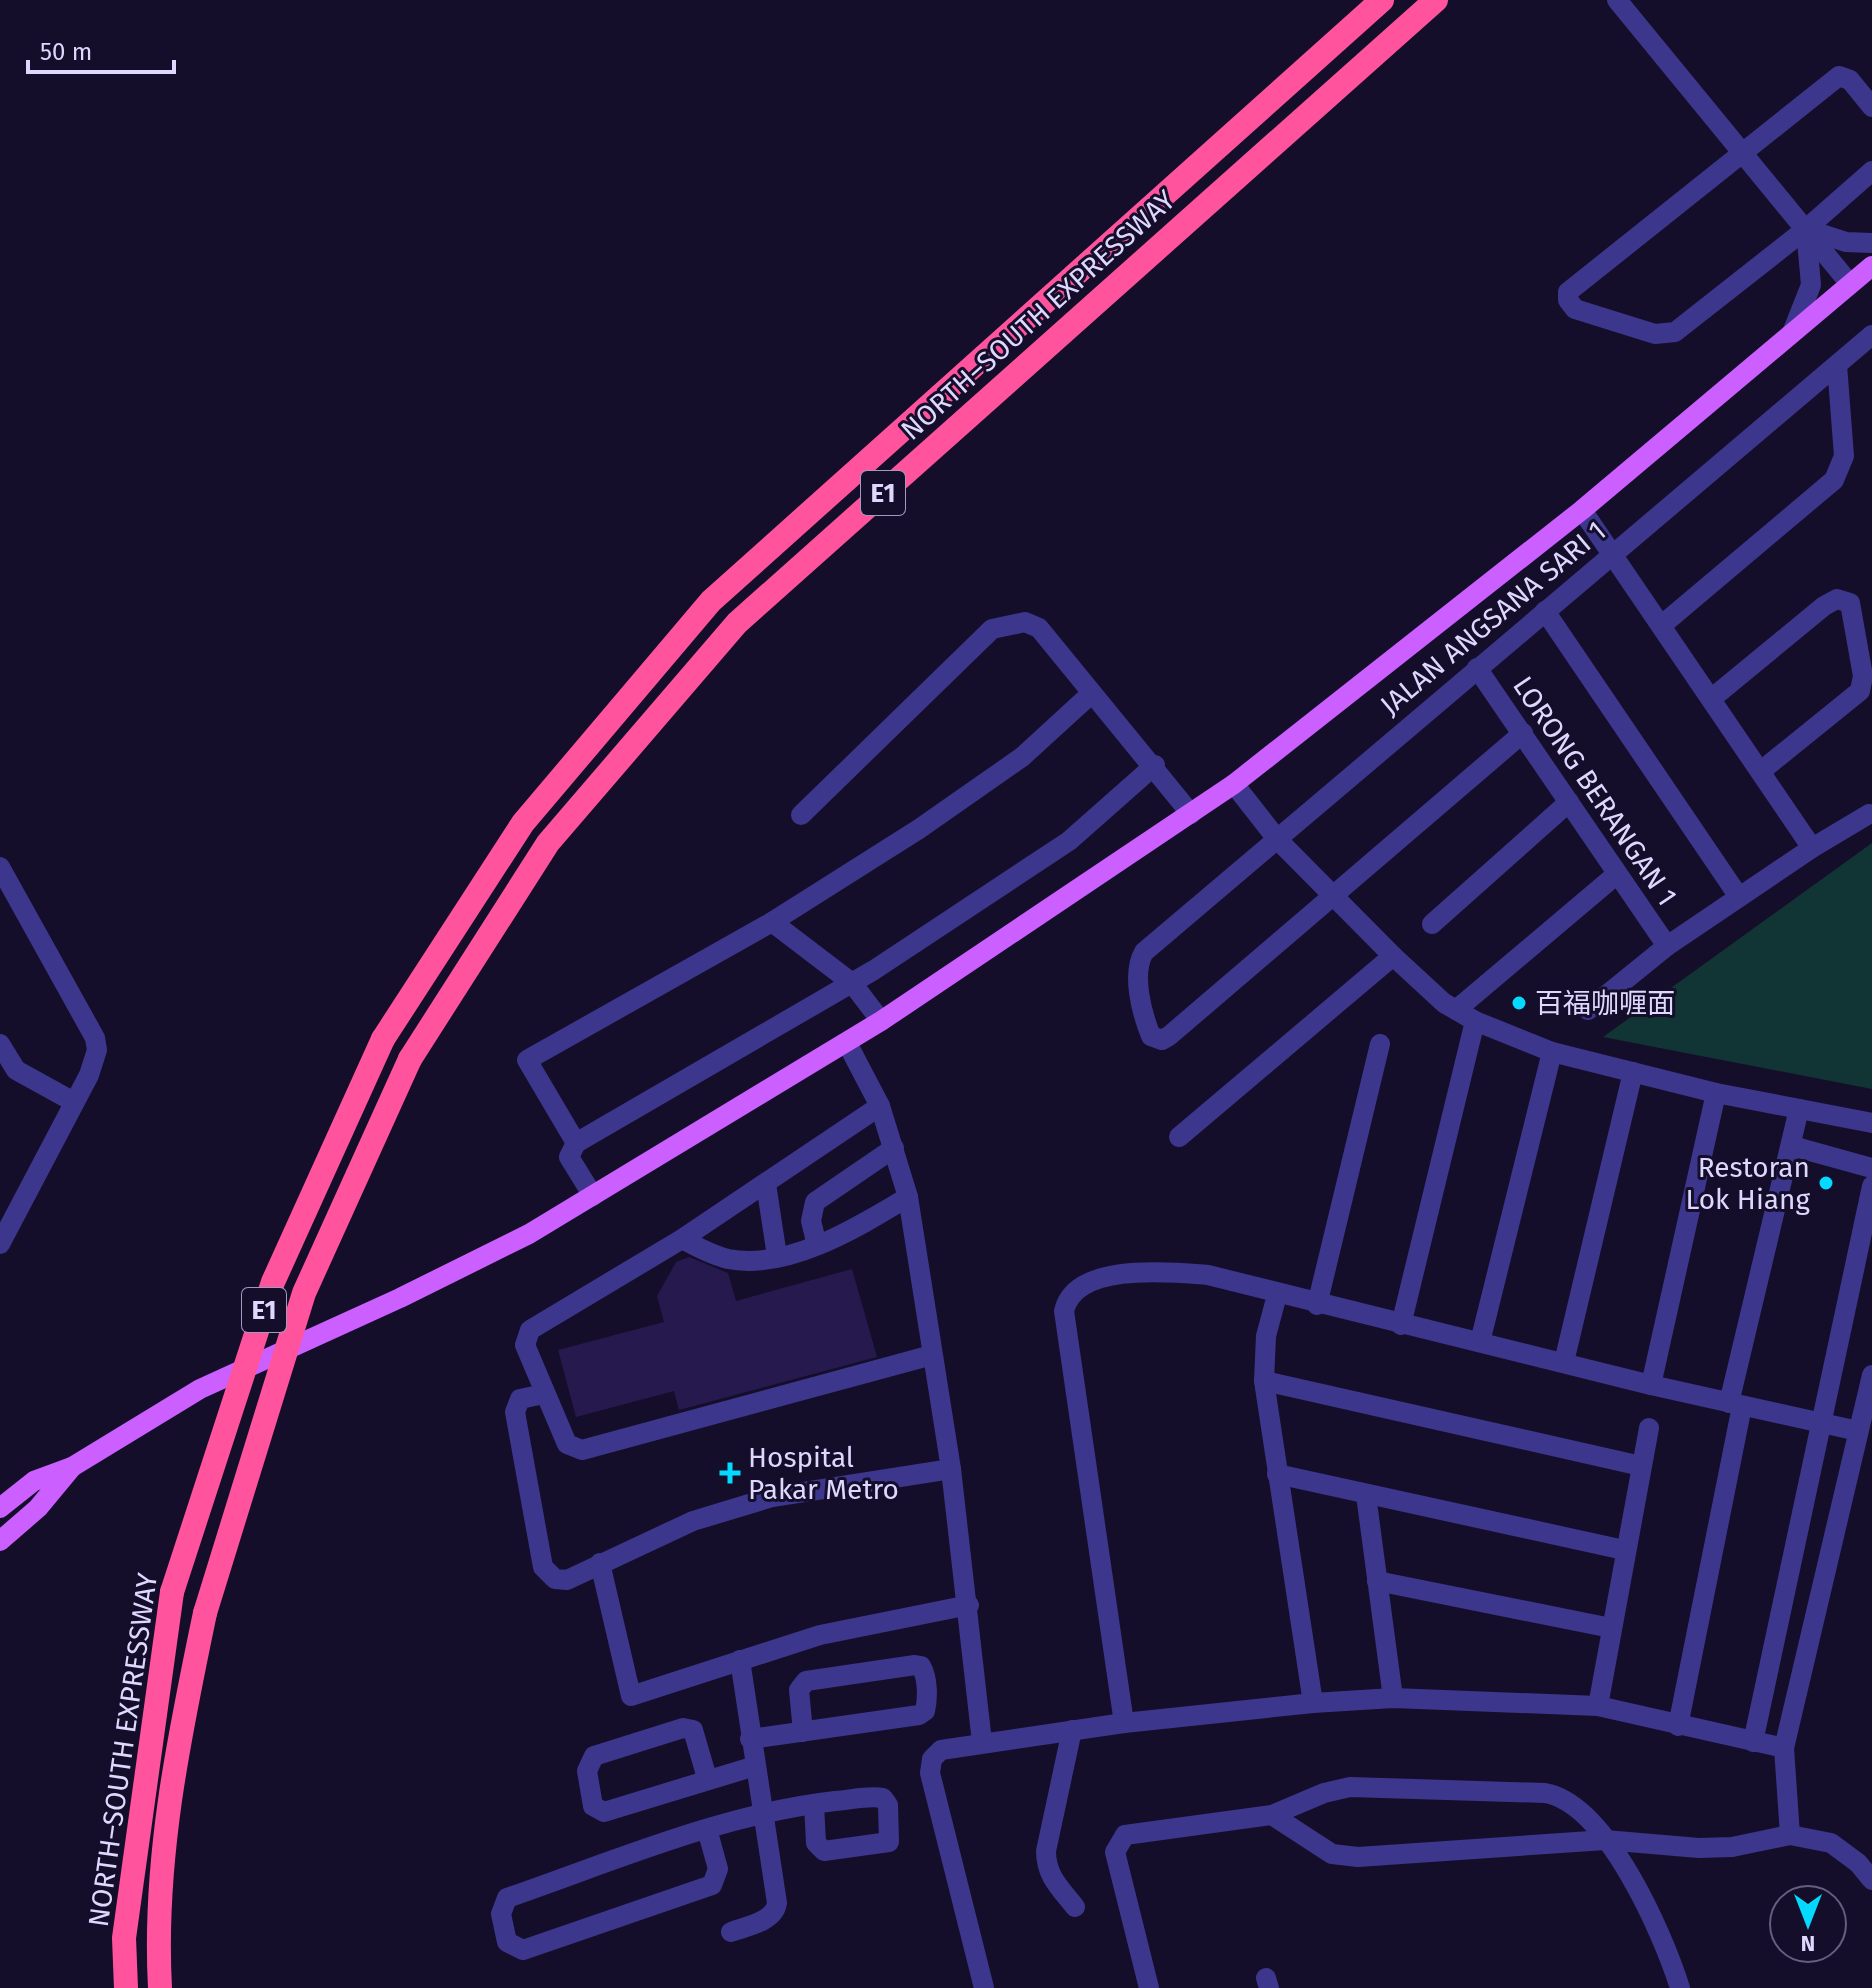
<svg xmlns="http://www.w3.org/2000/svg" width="1872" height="1988" viewBox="0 0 1872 1988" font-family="'Fira Sans','Noto Sans SC',sans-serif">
	<rect width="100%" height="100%" fill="#150e2a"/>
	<polygon fill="#113435" points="1872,843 1872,1089 1603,1037"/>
	<polygon fill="#26194d" points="689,1257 728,1273 736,1301 852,1269 877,1357 679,1410 674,1391 576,1417 558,1350 664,1322 657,1296 676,1262"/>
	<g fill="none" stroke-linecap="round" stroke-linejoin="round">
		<g stroke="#3d368d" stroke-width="20">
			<polyline points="1617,0 1850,284"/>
			<polyline points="1872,107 1850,80 1839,76 1568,292 1568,300 1575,309 1655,334 1675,332 1806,229 1872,171"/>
			<polyline points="1806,229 1846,242 1872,243"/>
			<polyline points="1792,333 1811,285 1806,229"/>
			<polyline points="1582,510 1812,848 1869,814"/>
			<polyline points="1545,611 1739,897"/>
			<polyline points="1662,625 1834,480 1844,456 1837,365"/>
			<polyline points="1477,668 1667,946"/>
			<polyline points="1711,699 1824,606 1837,599 1850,603 1863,676 1860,691 1761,771"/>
			<path d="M1523,733L1169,1036L1162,1040L1151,1036C1142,1014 1131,974 1144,952L1872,335"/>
			<polyline points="1234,784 1277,839 1393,956 1444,1003 1475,1021 1552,1052 1716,1093 1872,1123"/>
			<polyline points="801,815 992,629 1025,622 1039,628 1191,814"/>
			<polyline points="0,867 95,1038 97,1050 89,1075 0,1244"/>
			<polyline points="772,922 852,983 881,1021"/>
			<polyline points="1432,924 1569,802"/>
			<polyline points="1456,1010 1617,874"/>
			<polyline points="1588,1010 1667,946 1812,848"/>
			<polyline points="0,1044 16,1070 74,1102"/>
			<polyline points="880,1106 682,1239 530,1330 525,1345 567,1444 582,1450 932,1355"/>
			<polyline points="1179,1137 1393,956"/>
			<polyline points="576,1143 527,1060 772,922 919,829 1022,757 1092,693"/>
			<polyline points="1792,1146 1872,1168"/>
			<polyline points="766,1184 777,1256"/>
			<polyline points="593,1196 569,1157 576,1143 874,970 1069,841 1155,765"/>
			<path d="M682,1239C697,1247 712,1255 728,1259C788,1271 860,1226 908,1197"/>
			<polyline points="817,1245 811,1221 815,1202 894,1148"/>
			<polyline points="1277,1295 1266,1336 1264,1381 1313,1703"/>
			<polyline points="1317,1305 1380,1044"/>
			<polyline points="1401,1325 1475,1021"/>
			<polyline points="1480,1342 1552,1052"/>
			<polyline points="1564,1362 1633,1072"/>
			<polyline points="1264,1381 1641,1466"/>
			<polyline points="1651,1385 1716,1093"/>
			<polyline points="544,1394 520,1399 515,1412 543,1567 555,1579 567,1580 693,1521 772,1497 951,1469 908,1197 880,1106 847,1043"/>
			<polyline points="1729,1403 1799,1109"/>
			<polyline points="951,1469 982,1742"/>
			<polyline points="1277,1474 1624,1550"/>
			<polyline points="1366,1495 1393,1698"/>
			<polyline points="600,1563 631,1696 820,1635 969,1605"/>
			<polyline points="1377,1581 1611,1628"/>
			<polyline points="1598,1706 1649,1428"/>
			<path d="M1124,1723L1064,1311C1075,1262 1170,1272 1208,1275L1651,1385L1858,1431"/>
			<polyline points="1678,1726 1742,1406"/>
			<path d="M1072,1730L1046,1851C1046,1876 1060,1888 1075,1907"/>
			<path d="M750,1739L919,1715L925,1711C928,1698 928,1678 921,1666L915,1665L806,1681L799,1690L803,1732"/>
			<polyline points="1753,1742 1872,1186"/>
			<polyline points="1784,1748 1790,1835"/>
			<polyline points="707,1778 693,1730 683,1728 594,1756 587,1771 593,1806 604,1812 755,1766"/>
			<polyline points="1272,1815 1332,1854 1358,1857 1605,1840 1699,1848 1732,1847 1790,1835 1831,1843 1858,1863 1872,1880"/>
			<path d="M707,1829L718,1869L712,1885L523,1950L507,1942L501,1914L507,1898C614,1861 722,1814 835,1801C851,1800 868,1795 883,1798L888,1805L889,1842L824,1851L816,1843L814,1804"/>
			<path d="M731,1932C747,1926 774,1922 777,1903L740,1660"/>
			<polyline points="1266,1978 1269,1988"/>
			<polyline points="984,1988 930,1773 932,1759 941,1750 1124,1723 1313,1703 1393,1698 1598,1706 1784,1748 1872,1375"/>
			<path d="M1149,1988L1115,1852L1125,1835L1272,1815L1324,1793L1350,1787L1545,1793C1607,1804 1663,1934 1680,1988"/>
		</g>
		<g stroke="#cb5fff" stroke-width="20">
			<polyline points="0,1508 34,1481 72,1467 200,1389 400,1298 529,1234 881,1021 1234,784 1582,510 1872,266"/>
			<polyline points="0,1541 38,1508 72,1467"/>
		</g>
		<g stroke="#ff539d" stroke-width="24">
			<polyline points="383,1039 523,823 711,601 1382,0"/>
			<polyline points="410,1059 548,843 737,623 1436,0"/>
			<polyline points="126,1988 124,1938 172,1592"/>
			<path d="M160,1988C153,1861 179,1737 205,1613"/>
		</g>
		<g stroke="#ff539d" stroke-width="24">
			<polyline points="172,1592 273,1282 383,1039"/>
			<polyline points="205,1613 304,1293 410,1059"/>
		</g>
	</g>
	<g fill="#04daff" stroke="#150e2a" stroke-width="3">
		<circle cx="1519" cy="1003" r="8"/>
		<circle cx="1826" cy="1183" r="8"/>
		<path d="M726 1461h8v8h8v8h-8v8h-8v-8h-8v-8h8z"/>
	</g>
	<g text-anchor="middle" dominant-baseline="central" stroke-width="6" stroke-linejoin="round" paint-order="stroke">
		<g fill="#150e2a" stroke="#a29bbf" stroke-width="2">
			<rect x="861" y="471" width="44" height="44" rx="6"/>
			<rect x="242" y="1288" width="44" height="44" rx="6"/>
		</g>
		<g font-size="26" font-weight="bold" fill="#ded8ff">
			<text x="883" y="493">E1</text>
			<text x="264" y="1310">E1</text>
		</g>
		<g font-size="28" fill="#ded8ff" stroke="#150e2a">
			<text transform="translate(1038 315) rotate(-42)">NORTH–SOUTH EXPRESSWAY</text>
			<text transform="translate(1493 618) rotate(-40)">JALAN ANGSANA SARI 1</text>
			<text transform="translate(1595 791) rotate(56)">LORONG BERANGAN 1</text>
			<text transform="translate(123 1750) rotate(-82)">NORTH–SOUTH EXPRESSWAY</text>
		</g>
		<g font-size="28" fill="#ded8ff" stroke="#150e2a" text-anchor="start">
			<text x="1535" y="1003">百福咖喱面</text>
			<text x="1810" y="1167" text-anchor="end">Restoran<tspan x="1810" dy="32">Lok Hiang</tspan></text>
			<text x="748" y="1457">Hospital<tspan x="748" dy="32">Pakar Metro</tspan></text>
		</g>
	</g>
	<g transform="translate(1808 1924) rotate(180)"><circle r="38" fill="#150e2a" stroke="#655f7f" stroke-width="2"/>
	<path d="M0-6L14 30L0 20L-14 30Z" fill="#04daff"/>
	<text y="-12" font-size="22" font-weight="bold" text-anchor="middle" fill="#ded8ff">N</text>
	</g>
	<path d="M28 60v12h146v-12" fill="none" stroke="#ded8ff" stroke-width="4"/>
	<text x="40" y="60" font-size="24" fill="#ded8ff" stroke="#150e2a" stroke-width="6" paint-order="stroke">50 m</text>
</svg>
